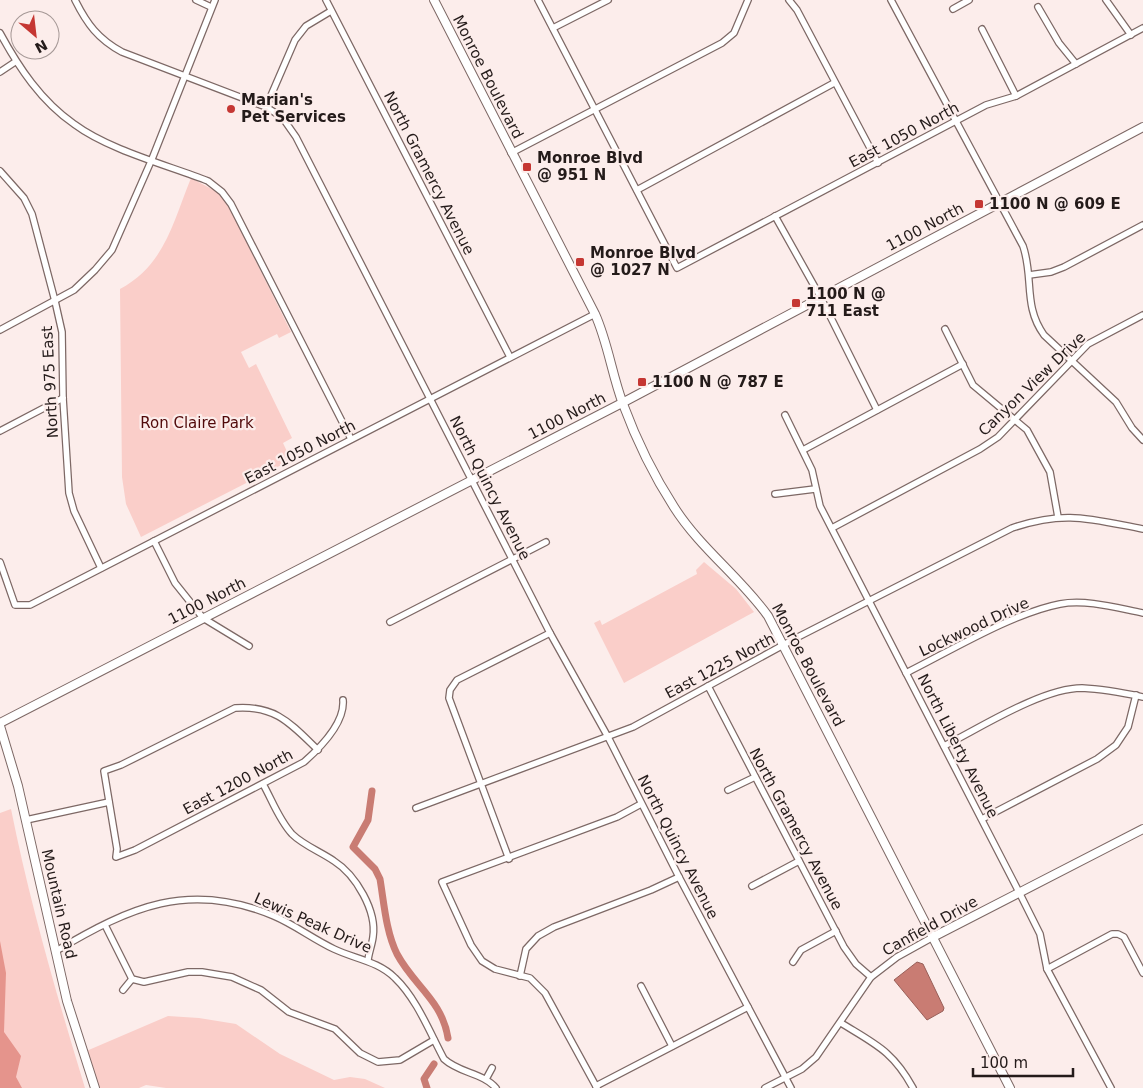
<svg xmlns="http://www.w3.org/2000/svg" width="1143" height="1088" viewBox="0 0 1143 1088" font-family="'DejaVu Sans',sans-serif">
	<rect width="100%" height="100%" fill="#fcedeb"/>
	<g fill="#facec9">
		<path d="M191,178L219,193L228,205L291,332L279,338L277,334L241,352L249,368L256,364L292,438L283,443L291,460L141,537L126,504L122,477L120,289C165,265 173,222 191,178Z"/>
		<polygon points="704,562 736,589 754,612 624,683 594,623 600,620 602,625 697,574 696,570"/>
		<path d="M11,809C30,904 57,996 85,1088H0V813Z"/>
		<polygon points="168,1016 199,1018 236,1024 280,1054 334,1080 350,1077 365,1079 385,1088 166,1088 146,1085 139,1088 98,1088 84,1052"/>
	</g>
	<polygon fill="#e5948c" points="0,941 6,973 4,1032 21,1056 16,1077 22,1088 0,1088"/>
	<polygon fill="#c97c73" stroke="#985f58" points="917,962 923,964 944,1008 943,1011 927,1020 894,980"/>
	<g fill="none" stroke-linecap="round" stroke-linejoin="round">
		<g stroke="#c97c73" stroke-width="7">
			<path d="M372,791L368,820L353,847L375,869L380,879C384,903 386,932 397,954C414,986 442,1000 448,1038"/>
			<polyline points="427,1088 424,1079 434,1064"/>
		</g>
		<defs>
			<g id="minor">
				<path d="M75,0C87,24 98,39 122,52L266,107L282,117L296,137L550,633L608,737L679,877L791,1088"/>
				<polyline points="196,0 211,7"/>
				<polyline points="326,0 510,357"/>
				<polyline points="538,0 677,268 986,105 1016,96 1143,28"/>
				<polyline points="789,0 797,10 878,163"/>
				<path d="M891,0L1023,246C1034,278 1023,306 1044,335L1116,402L1132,428L1143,440"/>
				<polyline points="1106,0 1131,35"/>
				<polyline points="1038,7 1059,43 1076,64"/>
				<polyline points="953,9 969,0"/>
				<polyline points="553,28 608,0"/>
				<polyline points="982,29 1016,96"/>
				<path d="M0,33C19,68 41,101 74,124C109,150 167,165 208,181L222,192L231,204L351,439"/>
				<polyline points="0,72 15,62"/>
				<polyline points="266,107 295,40 306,26 331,11"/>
				<polyline points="511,153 722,43 734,33 748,0"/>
				<polyline points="0,171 24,198 32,214 55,301 62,332 63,398 69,493 74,511 101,568"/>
				<polyline points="637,190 834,83"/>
				<polyline points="775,216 821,298 877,410"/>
				<polyline points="1029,275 1051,272 1064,267 1143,225"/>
				<polyline points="945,329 973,385 1027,430 1050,472 1058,517"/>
				<polyline points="0,330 74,290 95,270 112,250 152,159 215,0"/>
				<polyline points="785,415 812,470 820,506 1020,894 1040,934 1047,969 1111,1088"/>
				<polyline points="0,431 63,398"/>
				<polyline points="803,450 963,364"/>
				<polyline points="775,494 815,489"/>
				<polyline points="832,528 980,449 998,437 1088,344 1143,315"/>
				<polyline points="154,541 175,583 203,618 249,646"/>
				<polyline points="0,562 15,605 30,605 595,314"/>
				<polyline points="390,622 546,542"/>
				<path d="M906,673C950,651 1013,613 1060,604C1086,599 1117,608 1143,613"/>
				<polyline points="708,686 844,947 856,964 871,977"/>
				<path d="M944,746C980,728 1042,688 1082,688C1102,689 1124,693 1143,697"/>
				<path d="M318,750C291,724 276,705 235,708L121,765L104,771L117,849L116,857L135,850L304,762C321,747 345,723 343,700"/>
				<path d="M263,784C272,800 279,820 292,834C303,845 321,852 334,861C356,875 377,911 373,937C372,945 369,952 368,960"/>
				<polyline points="728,790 755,777"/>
				<path d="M416,808L633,727L798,637L1012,528C1065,510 1090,519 1143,529"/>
				<polyline points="982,819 1097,759 1116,745 1128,727 1136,695"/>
				<polyline points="26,820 109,802"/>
				<polyline points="509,859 449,698 450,690 457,680 550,633"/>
				<polyline points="752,886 799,861"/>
				<polyline points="105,925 132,979 144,982 188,972 202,972 232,977 261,990 289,1012 335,1029 360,1053 378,1062 400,1060 434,1040"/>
				<path d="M56,951C130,907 189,880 274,916C295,925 313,939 334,949C355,959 378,961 395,978C417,999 430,1033 444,1059C459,1073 483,1073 496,1088"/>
				<polyline points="793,962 801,950 836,931"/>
				<polyline points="1047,969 1112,934 1118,934 1124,937 1143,973"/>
				<polyline points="520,976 526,949 538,936 554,927 651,890 679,877"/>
				<polyline points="641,986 672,1046"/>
				<polyline points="123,990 132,979"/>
				<path d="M841,1023C875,1044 893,1051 913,1088"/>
				<polyline points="486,1079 492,1068"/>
				<polyline points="596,1086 748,1007"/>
				<polyline points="597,1088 545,993 530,978 495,969 482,961 471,945 442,882 617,817 641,804"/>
				<polyline points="765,1088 802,1069 816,1057 871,977 897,957 933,937"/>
			</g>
			<g id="tertiary">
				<path d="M434,0L595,314C608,343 612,375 623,404C636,439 654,476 674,507C700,548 740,577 768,616L1010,1088"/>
				<polyline points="0,723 622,403 1143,127"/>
				<polyline points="0,726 18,786 67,1001 95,1088"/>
				<polyline points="933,937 1143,829"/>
			</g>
		</defs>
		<use href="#minor" stroke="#7d6865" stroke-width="8"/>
		<use href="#tertiary" stroke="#7d6865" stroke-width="10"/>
		<use href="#minor" stroke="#fff" stroke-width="5.5"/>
		<use href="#tertiary" stroke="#fff" stroke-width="8"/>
	</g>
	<g fill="#c53733" stroke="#fcedeb" stroke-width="2">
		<circle cx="231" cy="109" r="5"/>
		<rect x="522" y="162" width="10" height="10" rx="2.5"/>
		<rect x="974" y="199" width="10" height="10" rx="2.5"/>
		<rect x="575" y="257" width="10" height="10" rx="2.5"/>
		<rect x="791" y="298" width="10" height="10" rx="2.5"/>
		<rect x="637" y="377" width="10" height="10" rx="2.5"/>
	</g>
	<g text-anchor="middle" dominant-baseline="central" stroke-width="4.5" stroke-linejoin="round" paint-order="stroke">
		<g font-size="15" fill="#241b1a" stroke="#fcedeb">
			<text transform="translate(488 77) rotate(63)">Monroe Boulevard</text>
			<text transform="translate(904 135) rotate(-28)">East 1050 North</text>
			<text transform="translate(429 173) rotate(63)">North Gramercy Avenue</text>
			<text transform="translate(925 227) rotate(-28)">1100 North</text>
			<text transform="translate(50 382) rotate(-93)">North 975 East</text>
			<text transform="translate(1032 384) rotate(-44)">Canyon View Drive</text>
			<text transform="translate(567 416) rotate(-27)">1100 North</text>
			<text transform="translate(300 452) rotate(-27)">East 1050 North</text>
			<text transform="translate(490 488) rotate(63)">North Quincy Avenue</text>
			<text transform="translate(207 601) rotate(-27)">1100 North</text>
			<text transform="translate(974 627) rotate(-25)">Lockwood Drive</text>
			<text transform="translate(808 665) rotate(62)">Monroe Boulevard</text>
			<text transform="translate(720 666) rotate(-28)">East 1225 North</text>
			<text transform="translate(958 746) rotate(63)">North Liberty Avenue</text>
			<text transform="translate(238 782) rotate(-28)">East 1200 North</text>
			<text transform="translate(796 829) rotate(62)">North Gramercy Avenue</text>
			<text transform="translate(678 847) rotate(63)">North Quincy Avenue</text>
			<text transform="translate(59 904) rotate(77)">Mountain Road</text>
			<text transform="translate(313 923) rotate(24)">Lewis Peak Drive</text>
			<text transform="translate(930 926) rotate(-29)">Canfield Drive</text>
		</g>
		<g font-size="15" font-weight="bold" fill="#241b1a" stroke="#fcedeb" text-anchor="start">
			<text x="241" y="100">Marian's<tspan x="241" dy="17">Pet Services</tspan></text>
			<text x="537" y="158">Monroe Blvd<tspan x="537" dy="17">@ 951 N</tspan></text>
			<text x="989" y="204">1100 N @ 609 E</text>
			<text x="590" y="253">Monroe Blvd<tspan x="590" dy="17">@ 1027 N</tspan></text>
			<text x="806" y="294">1100 N @<tspan x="806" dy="17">711 East</tspan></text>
			<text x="652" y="382">1100 N @ 787 E</text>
		</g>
		<g font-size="15" fill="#51090a" stroke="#fcedeb">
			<text x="197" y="423">Ron Claire Park</text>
		</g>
	</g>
	<g transform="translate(35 35) rotate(152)"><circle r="24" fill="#fcedeb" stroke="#a69997"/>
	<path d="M0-4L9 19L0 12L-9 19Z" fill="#c53733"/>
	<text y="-8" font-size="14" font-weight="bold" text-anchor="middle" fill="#241b1a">N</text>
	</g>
	<path d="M973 1068v8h100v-8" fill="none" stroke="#241b1a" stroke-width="2.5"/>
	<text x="980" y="1068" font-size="15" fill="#241b1a" stroke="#fcedeb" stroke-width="4" paint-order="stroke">100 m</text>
</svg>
